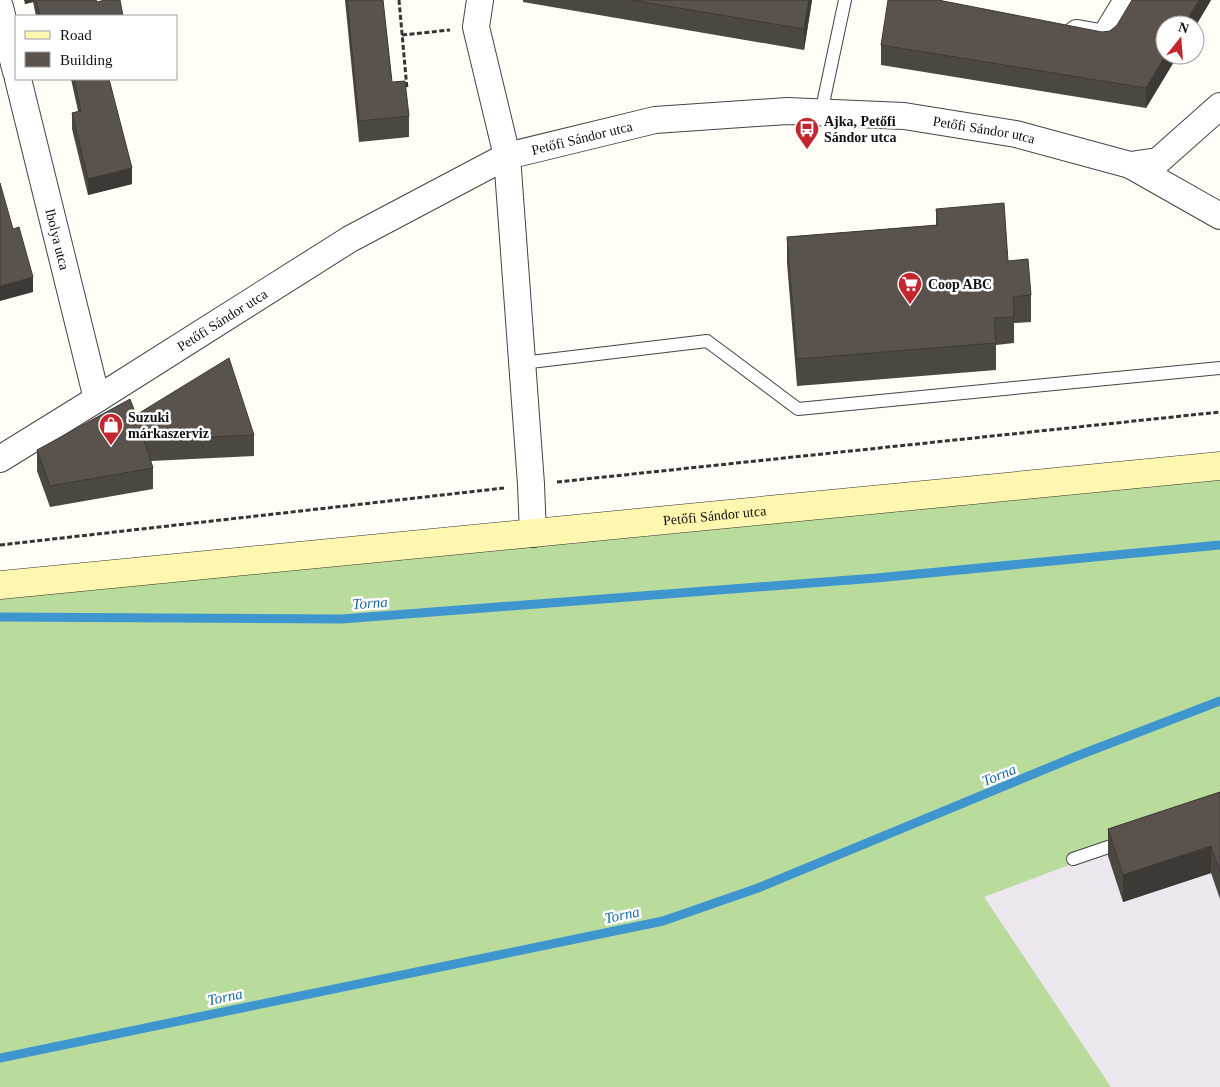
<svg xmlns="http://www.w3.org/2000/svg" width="1220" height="1087" viewBox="0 0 1220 1087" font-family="'Times New Roman',serif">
	<rect width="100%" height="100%" fill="#fffdf5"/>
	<polygon fill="#eee6ef" points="1220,808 1220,1087 1111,1087 983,897"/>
	<polygon fill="#b9dc9c" points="1220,469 1220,808 984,897 1111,1087 0,1087 0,591"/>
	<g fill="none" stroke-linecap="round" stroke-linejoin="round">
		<g stroke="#3f96cf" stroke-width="9">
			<polyline points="0,617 342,619 876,578 1220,545"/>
			<polyline points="0,1058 663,921 758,888 1077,756 1220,701"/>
		</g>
		<defs>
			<g id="lane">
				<polyline points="821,113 845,0"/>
				<polyline points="522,363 707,341 798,409 1220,368"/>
				<polyline points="1073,859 1123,842"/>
			</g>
			<g id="street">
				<polyline points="480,0 476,27 507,156 531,484 533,534"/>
				<polyline points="0,7 16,72"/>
				<polyline points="1077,33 1104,38 1127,0"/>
				<path id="s1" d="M18,79L97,399"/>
				<polyline points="1130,165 1220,216"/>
				<path id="s2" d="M0,459L97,399L350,239L507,156L655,120L787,111L904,116L1016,134L1130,165L1158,161L1220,106"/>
			</g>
			<g id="secondary">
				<path id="s3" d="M0,585L1220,466"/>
			</g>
		</defs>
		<use href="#lane" stroke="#444" stroke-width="14"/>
		<use href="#street" stroke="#444" stroke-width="28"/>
		<use href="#secondary" stroke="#333" stroke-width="29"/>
		<g stroke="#333" stroke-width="3" stroke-dasharray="5 2.5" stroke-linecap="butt">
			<polyline points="399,0 407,89"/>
			<polyline points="402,35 450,30"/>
			<polyline points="557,482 1220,412"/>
			<polyline points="0,545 504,488"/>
		</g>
		<use href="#lane" stroke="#fff" stroke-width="12"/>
		<use href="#street" stroke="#fff" stroke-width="26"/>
		<use href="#secondary" stroke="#fff6b0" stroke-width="28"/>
	</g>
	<g fill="#4d4742">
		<polygon points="24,0 96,0 97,2 123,16 36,16 33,2 25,4"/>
		<polygon points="345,0 383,0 392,82 409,116 409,137 359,142"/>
		<polygon points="523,0 812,0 804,50 523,2"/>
		<polygon points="1211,0 1195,27 1195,25 1165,55 1178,55 1146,108 881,65 881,45 1102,32 1110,31"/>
		<polygon points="71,79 109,79 132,184 88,195 72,129 72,113 78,111"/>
		<polygon points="936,209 1008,261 1031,295 1031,322 1014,323 1014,343 996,345 996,370 797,386 787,263 787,237 936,225"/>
		<polygon points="136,415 254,435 254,456 151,461 153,468 153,489 50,507 37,471 37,450"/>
		<polygon points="1220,792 1220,899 1211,873 1123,902 1108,856 1108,829"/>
	</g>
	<g fill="#3f3936">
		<polygon points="25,0 33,0 33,2 25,4"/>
		<polygon points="809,0 812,0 804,50 804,29"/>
		<polygon points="1199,0 1211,0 1195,27 1195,25 1184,25"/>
		<polygon points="1166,55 1178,55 1146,108 1146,88"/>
		<polygon points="132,168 132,184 88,195 88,179"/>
		<polygon points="33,277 33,292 0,301 0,286"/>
		<polygon points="1211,846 1211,873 1123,902 1123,875"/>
	</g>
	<g fill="#5a524d" stroke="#3f3936">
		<polygon points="36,0 96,0 97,2 105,0 120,0 123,16 40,16"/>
		<polygon points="347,0 383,0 392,82 405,81 409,116 359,121"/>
		<polygon points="631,0 809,0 804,29"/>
		<polygon points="888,0 938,0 1102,32 1110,31 1117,25 1132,0 1199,0 1184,25 1165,25 1166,55 1146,88 881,45"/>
		<polygon points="74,79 109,79 132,168 88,179 72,113 81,111"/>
		<polygon points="0,183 13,229 19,227 33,277 0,286"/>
		<polygon points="1004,203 1008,261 1028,259 1031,295 1013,297 1014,317 994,318 996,343 797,359 787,237 938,225 936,209"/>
		<polygon points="229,358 254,435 144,440 153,468 50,486 37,450 130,399 136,415"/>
		<polygon points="1220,792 1220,872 1211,846 1123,875 1108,829"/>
	</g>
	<defs>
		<symbol id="bus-pin" viewBox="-11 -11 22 30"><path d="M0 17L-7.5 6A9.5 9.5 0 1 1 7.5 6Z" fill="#c4262e" stroke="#fff"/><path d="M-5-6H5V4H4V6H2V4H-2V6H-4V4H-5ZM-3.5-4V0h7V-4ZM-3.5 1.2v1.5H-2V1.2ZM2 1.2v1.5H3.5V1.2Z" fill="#fff"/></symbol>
		<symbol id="supermarket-pin" viewBox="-11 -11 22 30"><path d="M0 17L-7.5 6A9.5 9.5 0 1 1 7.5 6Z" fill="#c4262e" stroke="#fff"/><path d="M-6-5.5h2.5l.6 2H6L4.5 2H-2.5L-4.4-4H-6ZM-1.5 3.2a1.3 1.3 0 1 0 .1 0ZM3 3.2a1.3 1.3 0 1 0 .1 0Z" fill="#fff"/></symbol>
		<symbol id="shop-pin" viewBox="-11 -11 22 30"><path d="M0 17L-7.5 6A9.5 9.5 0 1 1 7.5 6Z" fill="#c4262e" stroke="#fff"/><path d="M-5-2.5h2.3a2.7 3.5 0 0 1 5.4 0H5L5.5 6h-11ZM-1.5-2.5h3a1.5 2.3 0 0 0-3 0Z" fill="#fff"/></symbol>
	</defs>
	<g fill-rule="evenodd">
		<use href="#bus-pin" x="793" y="115" width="28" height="38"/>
		<use href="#supermarket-pin" x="896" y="270" width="28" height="38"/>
		<use href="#shop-pin" x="97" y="411" width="28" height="38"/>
	</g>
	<g text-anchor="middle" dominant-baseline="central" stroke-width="5" stroke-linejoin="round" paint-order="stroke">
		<g font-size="14" font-weight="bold" fill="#111" stroke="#fff" text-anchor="start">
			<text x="824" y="121">Ajka, Petőfi<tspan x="824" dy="16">Sándor utca</tspan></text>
			<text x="928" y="284">Coop ABC</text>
			<text x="128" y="417">Suzuki<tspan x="128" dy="16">márkaszerviz</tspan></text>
		</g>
		<g font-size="14" fill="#111" stroke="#fff">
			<text stroke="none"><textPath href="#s2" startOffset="1074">Petőfi Sándor utca</textPath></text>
			<text stroke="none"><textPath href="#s2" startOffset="668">Petőfi Sándor utca</textPath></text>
			<text stroke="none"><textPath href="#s1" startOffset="165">Ibolya utca</textPath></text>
			<text stroke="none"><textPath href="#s2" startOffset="262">Petőfi Sándor utca</textPath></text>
			<text stroke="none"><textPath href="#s3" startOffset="718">Petőfi Sándor utca</textPath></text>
		</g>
		<g font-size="15" font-style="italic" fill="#1768a6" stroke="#fff">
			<text transform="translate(370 603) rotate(-4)">Torna</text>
			<text transform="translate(999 775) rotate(-22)">Torna</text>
			<text transform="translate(622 915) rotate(-12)">Torna</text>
			<text transform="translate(225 997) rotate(-12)">Torna</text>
		</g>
	</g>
	<rect x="15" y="15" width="162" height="65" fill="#ffffff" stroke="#a0a0a0"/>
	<rect x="25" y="31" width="25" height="8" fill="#fff6b0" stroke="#a0a0a0"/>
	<text x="60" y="40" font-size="15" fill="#111111">Road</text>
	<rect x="25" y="52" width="25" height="15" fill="#5a524d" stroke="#a0a0a0"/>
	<text x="60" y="65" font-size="15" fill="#111111">Building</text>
	<g transform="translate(1180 40) rotate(17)"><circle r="24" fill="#ffffff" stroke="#a0a0a0"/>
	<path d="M0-4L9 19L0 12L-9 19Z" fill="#c4262e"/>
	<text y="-8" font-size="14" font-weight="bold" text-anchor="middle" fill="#111111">N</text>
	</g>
</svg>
